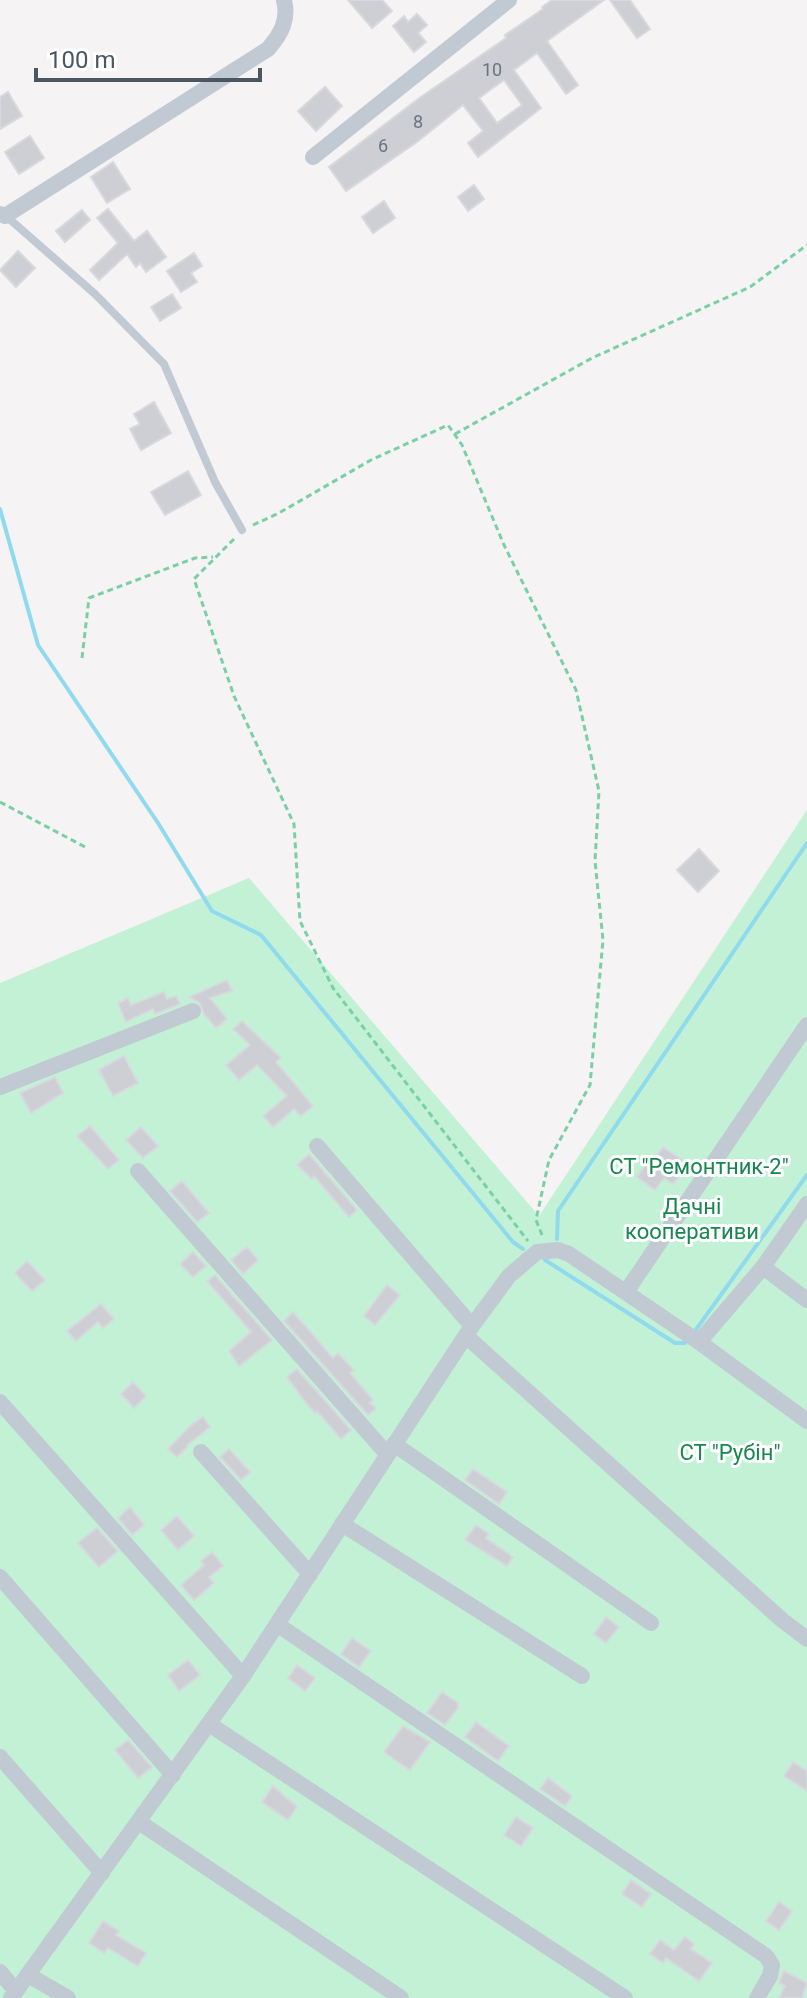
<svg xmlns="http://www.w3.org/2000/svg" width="807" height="1998" viewBox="0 0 807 1998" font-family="Roboto,sans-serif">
	<rect width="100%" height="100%" fill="#f5f3f3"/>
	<polygon fill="#c3f1d5" points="807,810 807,1998 0,1998 0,983 249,878 539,1216"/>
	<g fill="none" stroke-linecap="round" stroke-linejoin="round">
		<g stroke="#90daee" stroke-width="4">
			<polyline points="0,509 38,645 158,823 212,911 261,935 513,1242 523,1249"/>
			<polyline points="557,1239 558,1211 807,843"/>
			<polyline points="545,1260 675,1343 685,1343"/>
			<polyline points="695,1331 807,1175"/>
		</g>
	</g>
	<g fill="#cdcfd5" stroke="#d7d9de" stroke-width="2" fill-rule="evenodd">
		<polygon points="348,0 382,0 392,11 372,28"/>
		<path d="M552,0H604L547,41L578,85L566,94L537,53L514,70L541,108L478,157L468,143L483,131L463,105L417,142L346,191L329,167L418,99L506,38L505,35L543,9L542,7ZM504,80L522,105L497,123L479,98Z"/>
		<polygon points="610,0 630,0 650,29 637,38"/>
		<polygon points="417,14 427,25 418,33 426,42 414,52 393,26 404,16 408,22"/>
		<polygon points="325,87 342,106 316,131 298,111"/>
		<polygon points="8,92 22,116 0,129 0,97"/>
		<polygon points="30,136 44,158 19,174 5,152"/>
		<polygon points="113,162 130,189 107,203 91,177"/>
		<polygon points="474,185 484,199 468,211 458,197"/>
		<polygon points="384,201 395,218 373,233 362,217"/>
		<polygon points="108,209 134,241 147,231 166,257 146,272 140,263 136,267 127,254 99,280 90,270 118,243 97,218"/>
		<polygon points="82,210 90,220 65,242 56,231"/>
		<polygon points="18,251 35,268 16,287 0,270"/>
		<polygon points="194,253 202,266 191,273 197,282 181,292 167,271"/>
		<polygon points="172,294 181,308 160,321 151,307"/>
		<polygon points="154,402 171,433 141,450 130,429 140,424 134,414"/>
		<polygon points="188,471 201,495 165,515 151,492"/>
		<polygon points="699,849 719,871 698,892 677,870"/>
		<polygon points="227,980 232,991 210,998 227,1019 216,1028 204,1014 200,1003 189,997"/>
		<polygon points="164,992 167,999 176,996 180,1004 155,1014 153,1009 126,1022 118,1003 128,998 131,1005"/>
		<polygon points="242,1021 281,1058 276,1062 313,1106 301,1116 294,1109 273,1127 263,1116 287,1096 257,1065 239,1080 226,1065 250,1045 233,1029"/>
		<polygon points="124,1056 138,1083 113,1096 99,1070"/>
		<polygon points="55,1077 63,1093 31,1113 20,1093"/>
		<polygon points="90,1126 119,1160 108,1169 77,1136"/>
		<polygon points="141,1127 158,1146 143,1158 126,1140"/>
		<polygon points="663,1147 689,1165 673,1184 664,1178 655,1190 637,1177 647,1163 650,1166"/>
		<polygon points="309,1154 357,1210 349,1217 314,1176 312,1179 297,1165"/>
		<polygon points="182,1181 209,1213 197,1222 170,1191"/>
		<polygon points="247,1247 258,1260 243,1274 231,1260"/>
		<polygon points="193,1252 206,1266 193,1277 180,1264"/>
		<polygon points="27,1261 45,1280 32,1291 15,1273"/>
		<polygon points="215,1275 272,1340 239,1366 229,1351 251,1332 207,1281"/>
		<polygon points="387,1285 400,1295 375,1325 364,1316"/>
		<polygon points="101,1304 114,1319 103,1328 98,1322 76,1341 67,1331"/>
		<polygon points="293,1312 333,1358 338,1353 354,1370 350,1373 373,1400 370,1403 376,1408 368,1415 284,1321"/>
		<polygon points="297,1369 351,1430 341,1439 317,1411 315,1413 306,1403 287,1377"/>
		<polygon points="133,1382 146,1396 134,1408 121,1394"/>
		<polygon points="203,1417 210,1427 187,1445 188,1446 177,1457 168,1449 190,1426"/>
		<polygon points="229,1449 250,1472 241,1480 220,1457"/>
		<polygon points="473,1469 507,1492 499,1504 465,1480"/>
		<polygon points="130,1507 144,1525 132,1535 118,1518"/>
		<polygon points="177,1516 194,1536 178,1550 161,1530"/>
		<polygon points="476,1525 489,1534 486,1538 513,1557 507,1566 465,1540"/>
		<polygon points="97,1528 118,1551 99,1567 78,1543"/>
		<polygon points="212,1552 223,1566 209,1577 214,1583 194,1600 181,1585 204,1565 201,1561"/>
		<polygon points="606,1617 619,1627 606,1643 594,1634"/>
		<polygon points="352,1638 371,1651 359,1667 341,1654"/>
		<polygon points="188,1660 200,1675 179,1691 168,1675"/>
		<polygon points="297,1665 315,1678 305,1691 288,1678"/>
		<polygon points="442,1692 458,1703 458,1708 445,1725 427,1713"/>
		<polygon points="476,1722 509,1746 498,1761 465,1737"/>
		<polygon points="403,1726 430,1742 410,1770 384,1752"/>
		<polygon points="128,1740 152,1767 138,1778 115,1750"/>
		<polygon points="793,1762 807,1771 807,1791 784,1776"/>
		<polygon points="548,1778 572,1796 565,1806 540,1789"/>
		<polygon points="273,1786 297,1807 288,1820 262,1802"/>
		<polygon points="516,1817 533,1828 521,1846 504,1835"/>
		<polygon points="631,1880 651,1894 642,1907 622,1894"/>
		<polygon points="779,1902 792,1911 779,1930 766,1921"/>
		<polygon points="103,1921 119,1931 116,1935 146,1953 138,1966 108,1948 104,1953 89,1943"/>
		<polygon points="685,1937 694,1944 691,1949 712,1963 699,1981 666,1958 663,1963 650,1954 660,1940 674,1950"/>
		<polygon points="784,1971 807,1983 802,1998 779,1998 785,1986 779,1983"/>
	</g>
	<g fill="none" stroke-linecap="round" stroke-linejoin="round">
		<g stroke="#7ad0a6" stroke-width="3" stroke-dasharray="6 4" stroke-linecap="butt">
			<polyline points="455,434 592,358 750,287 807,245"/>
			<polyline points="253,525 279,513 371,460 448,425 462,445 504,545 576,690 599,791 595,861 603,940 590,1085 549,1160 536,1220 542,1235"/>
			<polyline points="234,539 194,579 234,696 294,824 300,921 333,988 528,1241"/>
			<polyline points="82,658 89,598 195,558 213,557"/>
			<polyline points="0,802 87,848"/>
		</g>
		<polyline stroke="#c1cad2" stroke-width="8" points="6,216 95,294 164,364 215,482 242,530"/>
		<g stroke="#c1cad2" stroke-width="16">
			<polyline points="313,157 509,0"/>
			<path d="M0,214L5,216L268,49C281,34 289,20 284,0"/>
			<polyline points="0,1087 193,1011"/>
			<polyline points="317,1146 472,1326"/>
			<polyline points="138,1171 387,1454"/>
			<polyline points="763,1267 807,1204"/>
			<polyline points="626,1292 807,1025"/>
			<polyline points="466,1336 782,1620 807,1639"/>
			<polyline points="699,1342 807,1421"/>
			<polyline points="0,1402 243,1676"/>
			<polyline points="394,1444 651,1623"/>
			<polyline points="201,1452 310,1574"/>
			<polyline points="342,1524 582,1676"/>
			<polyline points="0,1577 173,1775"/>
			<polyline points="278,1625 766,1956 772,1965 770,1976 757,1998"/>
			<polyline points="209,1724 625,1998"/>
			<polyline points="0,1757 102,1873"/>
			<polyline points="139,1822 401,1998"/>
			<polyline points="0,1972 16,1991"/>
			<polyline points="28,1975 68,1998"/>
			<polyline points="11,1998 243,1676 472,1326 509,1276 537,1252 558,1250 569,1254 699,1342 763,1267 807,1300"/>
		</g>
	</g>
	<g text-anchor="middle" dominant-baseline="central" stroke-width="6" stroke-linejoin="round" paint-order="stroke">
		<g font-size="18" fill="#6b747e">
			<text x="492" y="69">10</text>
			<text x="418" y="121">8</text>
			<text x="383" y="145">6</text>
		</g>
		<g font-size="22" fill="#17864f" stroke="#fff">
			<text x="699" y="1166">СТ "Ремонтник-2"</text>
			<text x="692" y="1206">Дачні<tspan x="692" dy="25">кооперативи</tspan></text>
			<text x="730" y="1452">СТ "Рубін"</text>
		</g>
	</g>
	<path d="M36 68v12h224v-12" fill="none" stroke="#4a5661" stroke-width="4"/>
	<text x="48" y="68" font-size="24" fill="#4a5661" stroke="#ffffff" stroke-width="6" paint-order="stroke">100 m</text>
</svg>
